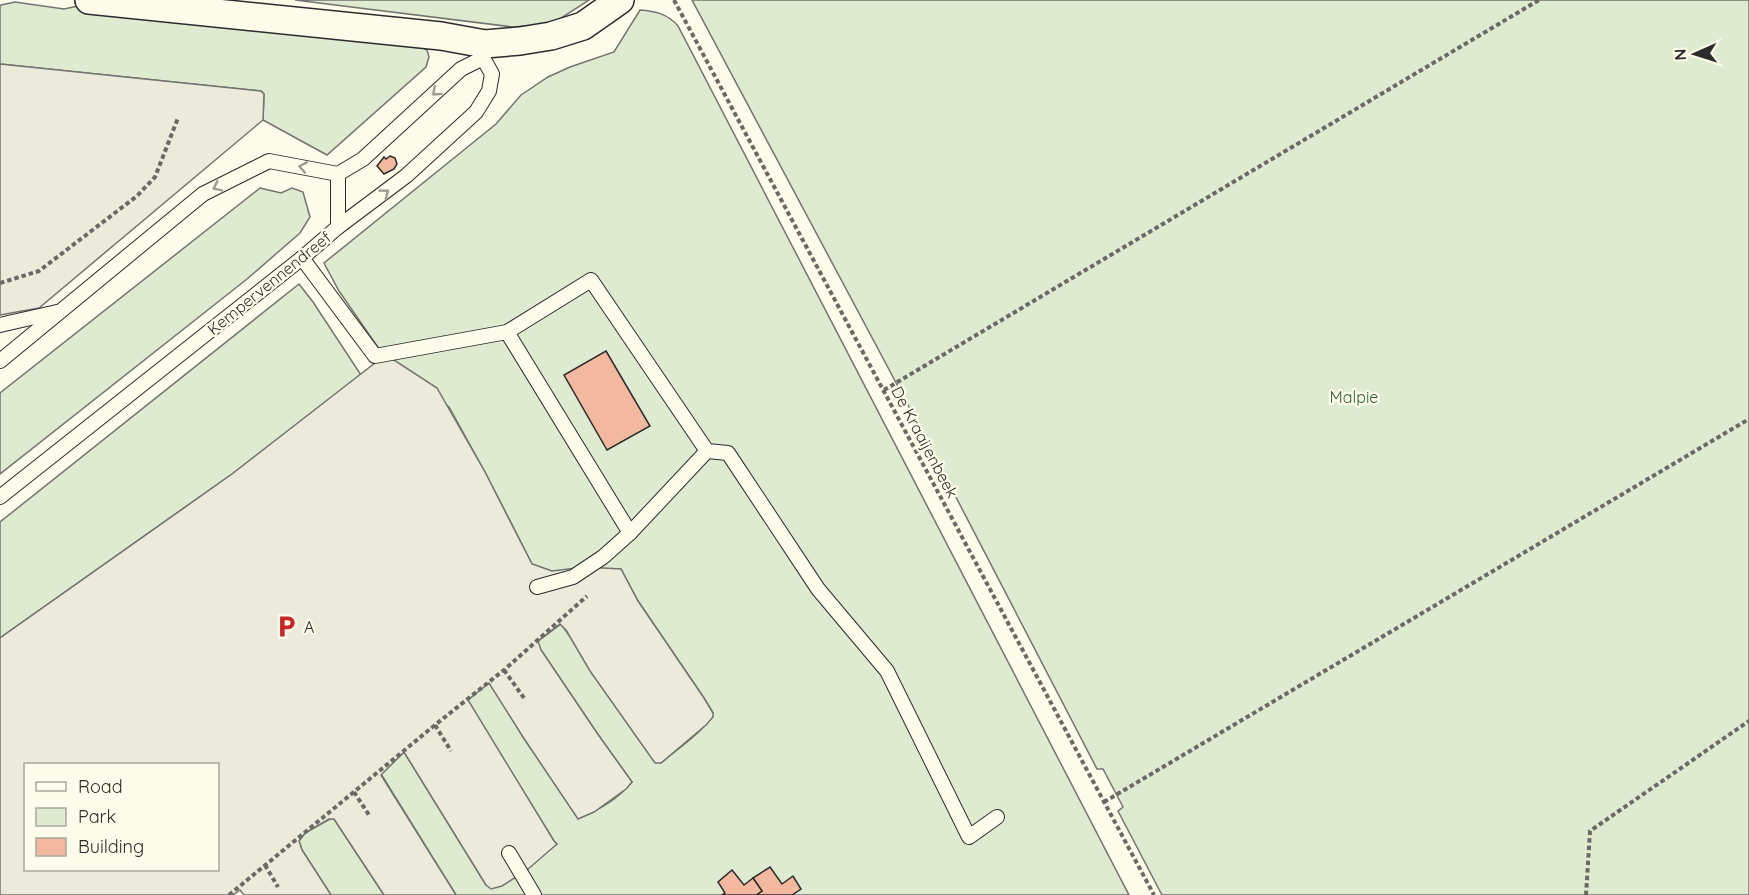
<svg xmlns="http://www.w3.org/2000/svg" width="1749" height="895" viewBox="0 0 1749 895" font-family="Quicksand,sans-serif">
	<rect width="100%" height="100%" fill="#fdfbea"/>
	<g fill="#deebd1" stroke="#74746e" stroke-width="1.5">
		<polygon points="106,0 415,44 427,50 429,57 426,67 327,155 263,120 264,94 261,91 0,64 0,6 1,5 15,2 64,9"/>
		<polygon points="295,0 589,0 552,24 513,27"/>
		<polygon points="692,0 1749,0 1749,895 1162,895 1118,811 1123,807 1103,769 1097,769 917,422"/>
		<path d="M640,10C655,11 668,14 678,26L1129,895H456L381,774L404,752L486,885L557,844L554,841L467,700L490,682L523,737L578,818C597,811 618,799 632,782L597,733L541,650L537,642L561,624L661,763C672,753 711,726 713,713L704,698L638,601L621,569L551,571L532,564L485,472L449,407L384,356L339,291L324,263L496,124L521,95L548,77L570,67L614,52Z"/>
		<polygon points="260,188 281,193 292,188 303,192 310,217 300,233 247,279 0,474 0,393"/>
		<polygon points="299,284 313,302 361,375 232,474 0,638 0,522"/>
		<polygon points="330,819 334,819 384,895 331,895 302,850 299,841 305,833"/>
	</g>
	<g fill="#eceadb" stroke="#74746e" stroke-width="1.5" fill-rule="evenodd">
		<polygon points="0,64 261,91 264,94 263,120 39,308 0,315"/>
		<path d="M384,356H388L437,388L485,472L532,564L552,571L585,567L621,569L638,601L704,698L713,713V717L706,725L661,763H655L590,671L566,630L560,624L538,641L541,650L597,733L632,782L626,789L594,812L578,819L523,737L489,683L468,700L554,841L557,844L527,870L502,886L491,889L486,885L404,752L381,775L456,895H384L334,819H329L305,833L299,841L302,850L331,895H244L240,890L233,895H0V638L232,474ZM26,764H218V870H26Z"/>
	</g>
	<g fill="#f2b8a0" stroke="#2b2b2b" stroke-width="1.5">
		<polygon points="390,156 395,158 397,164 394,169 384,174 377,166 384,157 386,159"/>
		<polygon points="606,351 650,426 607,450 564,375"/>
		<polygon points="770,867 782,884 793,876 801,889 792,895 756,895 762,891 753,878"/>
		<polygon points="732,870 744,885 753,878 762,891 756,895 722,895 725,893 718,882"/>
	</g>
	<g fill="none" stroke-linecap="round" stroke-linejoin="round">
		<defs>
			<g id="service">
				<polyline points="338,227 338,174"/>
				<polyline points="302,258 375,356 507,332 591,280 707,451 728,453 818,589 887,671 969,837 997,817"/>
				<polyline points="0,325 57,312"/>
				<polyline points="507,332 630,533 707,451"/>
				<polyline points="0,361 203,194 269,161 338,174 363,159 461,69 483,58"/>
				<polyline points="0,497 302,258 338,227 406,176 476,112 489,91 492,74 483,58 485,44"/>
				<polyline points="537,587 573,577 603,557 630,533"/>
				<polyline points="509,853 534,895"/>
			</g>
			<polyline id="minor" points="89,0 441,36 485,44 520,41 551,36 583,26 620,0"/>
		</defs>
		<use href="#service" stroke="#2b2b2b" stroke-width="16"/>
		<use href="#minor" stroke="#2b2b2b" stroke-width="30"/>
		<g stroke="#6a6964" stroke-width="4" stroke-dasharray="4.5 3" stroke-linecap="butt">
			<polyline points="674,0 1154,895"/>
			<polyline points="0,283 39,271 137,196 155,177 178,118"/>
			<polyline points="884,390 1539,0"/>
			<polyline points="504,670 524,698"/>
			<polyline points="435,725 451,751"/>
			<polyline points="354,792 369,815"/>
			<polyline points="1104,802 1749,419"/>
			<polyline points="265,865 278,887"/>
			<polyline points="229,895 435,725 504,670 587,596"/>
			<polyline points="1586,895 1590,831 1749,721"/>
		</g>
		<use href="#service" stroke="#fdfbea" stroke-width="14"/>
		<use href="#minor" stroke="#fdfbea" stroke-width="27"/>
	</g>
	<defs><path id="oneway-chevron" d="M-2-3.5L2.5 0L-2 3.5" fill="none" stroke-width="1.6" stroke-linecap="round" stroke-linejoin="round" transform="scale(1.5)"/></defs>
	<g stroke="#9e9d94">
		<use href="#oneway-chevron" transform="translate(436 92) rotate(138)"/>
		<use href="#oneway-chevron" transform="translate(303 167) rotate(-169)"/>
		<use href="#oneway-chevron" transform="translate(217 187) rotate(154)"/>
		<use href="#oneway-chevron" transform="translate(385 193) rotate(-37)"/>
	</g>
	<defs>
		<symbol id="parking-bare" viewBox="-9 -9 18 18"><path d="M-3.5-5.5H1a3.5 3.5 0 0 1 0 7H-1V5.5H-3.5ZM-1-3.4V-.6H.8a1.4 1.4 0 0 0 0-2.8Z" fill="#c62828" stroke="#fdfbea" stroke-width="2.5" paint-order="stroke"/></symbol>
	</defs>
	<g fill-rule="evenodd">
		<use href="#parking-bare" x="270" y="610" width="33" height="33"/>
	</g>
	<g text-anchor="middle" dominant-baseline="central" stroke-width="4.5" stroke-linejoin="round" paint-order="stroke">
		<g font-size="16" fill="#2b2b2b" stroke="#fdfbea">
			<text transform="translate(269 283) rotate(-39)">Kempervennendreef</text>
			<text transform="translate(925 442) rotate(62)">De Kraaijenbeek</text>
		</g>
		<g font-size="16" fill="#34623c" stroke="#fdfbea">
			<text x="1354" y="397">Malpie</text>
		</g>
		<g font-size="16" fill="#2b2b2b" stroke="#fdfbea" text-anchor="start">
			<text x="304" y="627">A</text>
		</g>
	</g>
	<rect x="24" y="763" width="195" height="108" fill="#fdfbea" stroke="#a9a89e" stroke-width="1.5"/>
	<rect x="36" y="782" width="30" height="9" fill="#fdfbea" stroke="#a9a89e" stroke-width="1.5"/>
	<text x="78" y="793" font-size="18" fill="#2b2b2b">Road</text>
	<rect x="36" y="808" width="30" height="18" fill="#deebd1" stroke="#a9a89e" stroke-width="1.5"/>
	<text x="78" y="823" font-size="18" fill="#2b2b2b">Park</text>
	<rect x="36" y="838" width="30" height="18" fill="#f2b8a0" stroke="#a9a89e" stroke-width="1.5"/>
	<text x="78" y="853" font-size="18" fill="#2b2b2b">Building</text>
	<g transform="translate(1695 54) rotate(267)" stroke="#fdfbea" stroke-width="4.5" paint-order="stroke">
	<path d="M0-4.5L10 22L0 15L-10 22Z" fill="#2b2b2b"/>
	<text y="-9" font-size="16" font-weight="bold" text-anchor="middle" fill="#2b2b2b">N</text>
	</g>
</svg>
